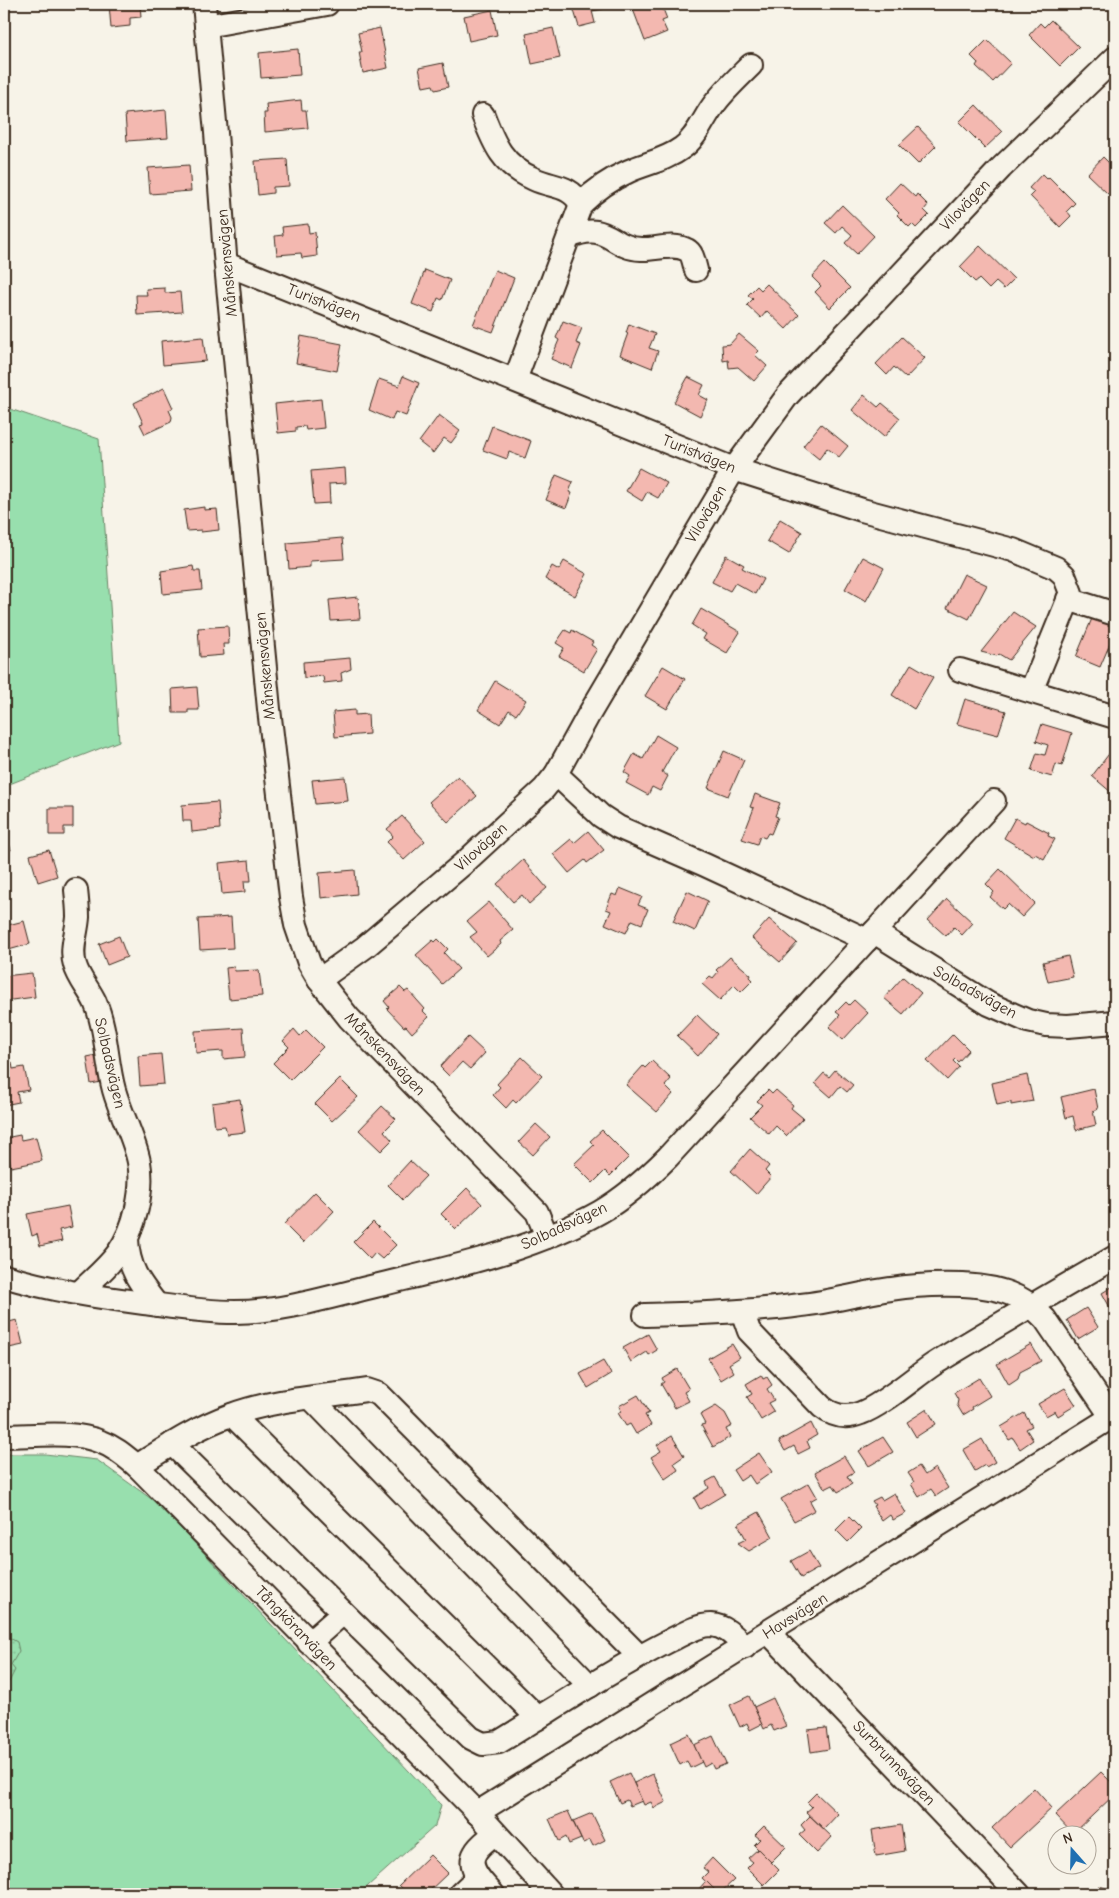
<svg xmlns="http://www.w3.org/2000/svg" width="1119" height="1898" viewBox="0 0 1119 1898" font-family="'Comic Neue',sans-serif">
	<defs>
		<pattern id="park-dots" width="8" height="8" patternUnits="userSpaceOnUse" patternTransform="scale(1.25)"><rect width="8" height="8" fill="#98dfae"/><path d="M2 2h.1M6 6h.1" fill="none" stroke="#84c095" stroke-width="1.8" stroke-linecap="round"/></pattern>
	</defs>
	<rect width="100%" height="100%" fill="#f7f3e8"/>
	<filter id="ink" filterUnits="userSpaceOnUse"><feTurbulence type="fractalNoise" baseFrequency=".02" numOctaves="2"/><feDisplacementMap in="SourceGraphic" scale="10" xChannelSelector="R" yChannelSelector="G"/><feConvolveMatrix kernelMatrix="1 2 1 2 8 2 1 2 1" color-interpolation-filters="sRGB"/></filter>
	<g filter="url(#ink)">
		<g fill="#98dfae" stroke="#6a8466">
			<polygon points="4,407 99,439 119,741 7,785 4,783"/>
			<polygon points="4,1454 45,1454 97,1460 157,1503 441,1805 435,1826 359,1894 17,1894 4,1882"/>
		</g>
		<polygon fill="url(#park-dots)" stroke="#6a8466" points="8,1637 17,1642 19,1651 11,1665 15,1670 9,1682 4,1682 4,1639"/>
		<g fill="#f3b8b0" stroke="#3b2a1e">
			<polygon points="109,4 140,4 141,17 130,18 130,26 111,28"/>
			<polygon points="572,4 602,4 603,9 592,11 595,23 579,27"/>
			<polygon points="631,4 661,4 667,19 662,21 667,32 645,41"/>
			<polygon points="492,10 497,35 469,41 464,16"/>
			<polygon points="1051,20 1079,47 1060,66 1029,35 1040,23 1044,27"/>
			<polygon points="380,28 388,68 363,73 359,52 362,52 358,33"/>
			<polygon points="553,28 560,58 532,64 526,34"/>
			<polygon points="987,40 1011,63 993,82 976,66 978,63 971,56"/>
			<polygon points="298,49 300,75 261,78 259,53"/>
			<polygon points="443,63 448,87 435,90 433,85 423,87 419,68"/>
			<polygon points="301,100 302,110 306,110 308,128 265,132 264,113 267,113 266,104"/>
			<polygon points="976,105 1002,132 985,148 959,122"/>
			<polygon points="166,110 168,138 127,141 125,114"/>
			<polygon points="918,127 936,146 918,164 899,145"/>
			<polygon points="1103,157 1115,169 1115,187 1108,194 1087,174"/>
			<polygon points="287,159 289,186 273,187 273,193 258,195 255,161"/>
			<polygon points="189,165 191,191 150,194 148,168"/>
			<polygon points="1042,174 1047,179 1049,177 1075,203 1067,211 1071,216 1060,227 1030,196 1034,192 1029,188"/>
			<polygon points="900,183 915,197 917,194 928,205 924,210 929,215 916,228 912,224 909,227 897,215 899,213 885,199"/>
			<polygon points="842,205 874,236 857,254 845,243 852,235 842,226 836,233 825,223"/>
			<polygon points="308,224 309,233 315,232 317,256 302,258 301,253 277,255 275,236 283,235 282,227"/>
			<polygon points="980,246 1014,279 1004,289 996,282 989,289 979,279 975,282 960,267"/>
			<polygon points="825,263 850,288 830,308 815,292 821,286 812,277"/>
			<polygon points="425,270 450,280 442,300 438,298 433,312 412,304"/>
			<polygon points="495,270 514,278 493,332 473,325"/>
			<polygon points="767,284 799,315 786,329 767,311 761,318 747,305 753,299 748,295 757,286 761,290"/>
			<polygon points="165,288 165,293 180,292 182,312 137,315 136,295 147,295 146,289"/>
			<polygon points="563,321 582,328 576,343 581,345 572,368 551,359 559,340 556,338"/>
			<polygon points="629,324 655,334 649,348 658,351 652,368 620,355 628,333 626,333"/>
			<polygon points="739,334 759,351 755,355 767,366 754,381 738,367 729,368 728,360 723,361 722,345 730,344"/>
			<polygon points="301,336 342,344 337,371 296,363"/>
			<polygon points="203,337 206,361 163,365 161,341"/>
			<polygon points="902,337 925,358 906,378 894,367 887,375 876,364"/>
			<polygon points="403,376 419,383 406,416 395,412 392,420 369,410 379,379 399,386"/>
			<polygon points="688,377 704,385 699,395 708,400 700,416 674,402"/>
			<polygon points="164,388 173,408 169,410 172,417 171,422 145,434 140,424 143,423 134,403"/>
			<polygon points="864,395 878,407 882,403 900,418 884,437 852,410"/>
			<polygon points="321,399 324,428 306,430 305,426 296,427 296,431 278,433 275,404"/>
			<polygon points="439,415 460,431 451,443 444,438 433,453 419,442"/>
			<polygon points="821,424 848,446 839,457 827,448 819,459 803,446"/>
			<polygon points="492,426 531,441 525,458 509,452 507,459 483,450"/>
			<polygon points="345,468 346,483 329,484 330,503 314,504 311,471"/>
			<polygon points="639,468 667,483 658,498 647,492 642,501 626,491"/>
			<polygon points="556,475 573,482 569,492 572,493 566,508 546,500"/>
			<polygon points="204,507 204,510 217,509 219,530 201,532 201,530 187,531 184,510"/>
			<polygon points="780,519 802,532 789,554 767,541"/>
			<polygon points="342,538 344,559 310,561 310,567 289,569 287,543"/>
			<polygon points="726,555 744,565 742,568 763,579 755,594 735,583 730,591 712,582"/>
			<polygon points="863,557 884,568 866,601 845,589"/>
			<polygon points="564,561 587,574 575,596 545,579 552,566 559,570"/>
			<polygon points="193,566 194,571 200,571 202,590 163,594 161,571"/>
			<polygon points="964,574 987,585 969,619 947,608"/>
			<polygon points="358,597 360,619 331,621 329,600"/>
			<polygon points="701,609 740,632 727,653 703,639 706,634 692,625"/>
			<polygon points="1013,612 1036,627 1009,660 999,654 997,656 981,652"/>
			<polygon points="1093,616 1115,625 1115,632 1100,667 1076,657"/>
			<polygon points="228,626 229,644 223,644 224,655 200,657 198,628"/>
			<polygon points="565,630 571,633 572,630 593,642 591,645 597,649 584,671 559,656 564,648 556,643"/>
			<polygon points="350,658 351,669 341,673 342,681 324,683 323,676 304,678 303,662"/>
			<polygon points="911,664 933,677 914,709 892,695"/>
			<polygon points="663,666 685,679 667,709 645,696"/>
			<polygon points="495,681 526,700 516,715 509,710 500,724 478,710"/>
			<polygon points="197,687 199,710 188,710 188,713 173,713 172,689"/>
			<polygon points="965,699 1006,711 998,735 957,724"/>
			<polygon points="355,710 355,715 368,714 369,734 335,737 333,712"/>
			<polygon points="1042,724 1072,733 1062,766 1056,764 1052,777 1031,771 1037,753 1045,755 1048,745 1036,741"/>
			<polygon points="656,735 676,747 662,772 668,776 660,791 652,787 648,795 626,783 630,776 624,772 634,754 643,759"/>
			<polygon points="1115,746 1115,789 1112,793 1092,776"/>
			<polygon points="724,751 744,760 728,796 708,788"/>
			<polygon points="458,776 477,796 448,822 429,802"/>
			<polygon points="345,777 348,801 315,804 312,780"/>
			<polygon points="755,794 780,803 775,816 778,817 771,834 768,833 765,838 760,836 757,844 742,839 754,808 750,807"/>
			<polygon points="218,802 220,829 192,832 191,821 183,821 182,805"/>
			<polygon points="49,808 73,808 73,827 64,827 64,835 49,835"/>
			<polygon points="402,816 425,841 404,860 387,842 393,836 387,829"/>
			<polygon points="1015,818 1025,823 1026,821 1049,833 1048,836 1055,839 1044,859 1035,854 1034,856 1004,838"/>
			<polygon points="4,827 11,850 4,852"/>
			<polygon points="588,831 604,850 587,863 585,860 569,873 553,854 571,839 574,843"/>
			<polygon points="49,850 57,876 38,882 30,855"/>
			<polygon points="249,860 251,881 244,881 245,892 222,894 219,863"/>
			<polygon points="523,860 547,888 529,904 522,895 513,902 497,884"/>
			<polygon points="1000,869 1035,903 1022,917 1008,904 1003,909 990,897 994,892 986,884"/>
			<polygon points="355,870 357,894 321,898 319,873"/>
			<polygon points="620,888 642,897 638,905 648,909 642,924 632,920 626,933 605,924 611,911 606,909 612,894 617,896"/>
			<polygon points="687,891 708,901 695,931 673,921"/>
			<polygon points="947,899 973,923 962,935 954,927 946,936 928,920"/>
			<polygon points="489,902 513,930 500,941 501,944 487,956 470,937 477,932 467,921"/>
			<polygon points="231,917 233,948 200,950 198,919"/>
			<polygon points="769,919 797,943 780,962 752,938"/>
			<polygon points="24,921 30,944 5,951 4,926"/>
			<polygon points="119,936 127,957 107,965 99,944"/>
			<polygon points="438,939 448,949 444,953 459,969 442,984 416,955 433,940 435,942"/>
			<polygon points="1068,956 1073,977 1048,982 1043,962"/>
			<polygon points="730,957 751,975 750,977 753,980 741,992 734,985 720,1000 702,984 710,976 713,978 718,972 716,970"/>
			<polygon points="234,967 235,971 259,970 262,996 229,999 226,968"/>
			<polygon points="32,973 35,997 4,1001 4,976"/>
			<polygon points="903,977 921,993 903,1014 884,998"/>
			<polygon points="400,987 405,992 408,990 425,1009 423,1011 429,1017 412,1033 406,1026 404,1027 387,1009 389,1007 384,1001"/>
			<polygon points="854,1000 868,1013 843,1040 829,1027 840,1015 836,1012 846,1002 849,1005"/>
			<polygon points="697,1015 717,1034 698,1056 677,1036"/>
			<polygon points="243,1028 245,1057 223,1059 223,1051 196,1053 195,1031"/>
			<polygon points="294,1029 300,1036 306,1030 323,1047 290,1080 273,1063 289,1047 283,1041"/>
			<polygon points="953,1034 969,1050 958,1062 955,1059 953,1061 959,1067 947,1080 927,1061"/>
			<polygon points="468,1037 485,1053 470,1069 462,1062 449,1076 440,1067"/>
			<polygon points="102,1054 106,1081 91,1084 87,1057"/>
			<polygon points="161,1054 164,1084 140,1086 138,1056"/>
			<polygon points="522,1057 542,1076 516,1103 513,1100 506,1108 493,1095 500,1087 497,1084"/>
			<polygon points="652,1061 671,1079 665,1086 673,1094 657,1112 626,1085 643,1066 645,1068"/>
			<polygon points="12,1062 13,1069 24,1067 29,1090 17,1092 19,1102 4,1105 4,1064"/>
			<polygon points="835,1070 853,1085 847,1092 840,1086 831,1097 815,1083 824,1073 829,1077"/>
			<polygon points="1027,1075 1033,1101 1011,1105 1011,1102 997,1105 992,1083"/>
			<polygon points="340,1079 358,1097 332,1121 315,1104"/>
			<polygon points="1094,1089 1098,1109 1093,1111 1096,1125 1076,1130 1073,1116 1066,1118 1061,1097"/>
			<polygon points="768,1090 772,1094 776,1090 793,1105 791,1108 803,1118 786,1136 776,1126 769,1134 750,1117 762,1105 757,1101"/>
			<polygon points="240,1099 245,1132 227,1134 225,1126 215,1127 212,1103"/>
			<polygon points="382,1106 396,1119 384,1131 392,1140 381,1151 359,1130"/>
			<polygon points="536,1124 550,1137 533,1155 519,1142"/>
			<polygon points="602,1130 629,1157 610,1176 605,1171 593,1183 574,1164 594,1145 590,1141"/>
			<polygon points="20,1135 21,1140 36,1137 42,1161 11,1167 5,1138"/>
			<polygon points="750,1149 769,1166 765,1171 771,1177 756,1194 731,1171"/>
			<polygon points="410,1161 426,1176 403,1200 388,1185"/>
			<polygon points="467,1188 482,1204 456,1229 441,1214"/>
			<polygon points="315,1192 334,1211 303,1243 284,1224"/>
			<polygon points="68,1206 72,1227 59,1230 62,1241 40,1246 37,1234 32,1236 27,1214"/>
			<polygon points="373,1222 396,1245 382,1259 375,1253 370,1259 353,1242"/>
			<polygon points="1115,1285 1115,1309 1112,1311 1102,1293"/>
			<polygon points="1086,1308 1098,1327 1078,1339 1067,1320"/>
			<polygon points="4,1311 7,1311 9,1322 17,1320 23,1345 4,1349"/>
			<polygon points="648,1334 657,1350 649,1355 647,1352 631,1362 623,1348"/>
			<polygon points="732,1344 740,1357 729,1364 734,1372 721,1380 708,1358"/>
			<polygon points="1031,1344 1041,1361 1020,1372 1018,1379 1009,1385 997,1364"/>
			<polygon points="603,1361 611,1374 588,1388 580,1374"/>
			<polygon points="677,1369 689,1389 684,1392 689,1401 675,1408 661,1384 664,1382 662,1378"/>
			<polygon points="761,1375 763,1379 767,1377 772,1385 767,1389 774,1400 768,1403 774,1412 761,1420 747,1397 752,1394 746,1384"/>
			<polygon points="979,1378 990,1396 972,1407 973,1409 963,1415 957,1405 958,1400 954,1393"/>
			<polygon points="1065,1388 1076,1405 1058,1416 1055,1411 1046,1416 1038,1404"/>
			<polygon points="638,1395 649,1413 645,1415 651,1425 636,1434 630,1424 626,1426 618,1413 621,1411 619,1406"/>
			<polygon points="716,1406 725,1413 732,1426 726,1429 730,1437 713,1447 701,1425 705,1424 700,1415"/>
			<polygon points="927,1409 936,1424 916,1437 907,1422"/>
			<polygon points="1024,1413 1032,1426 1026,1429 1033,1440 1020,1449 1013,1438 1009,1440 1001,1427"/>
			<polygon points="811,1423 817,1435 807,1441 810,1448 798,1454 794,1446 785,1451 779,1441"/>
			<polygon points="672,1436 684,1456 674,1463 678,1470 665,1479 651,1457 661,1451 657,1445"/>
			<polygon points="883,1437 893,1452 869,1466 859,1451"/>
			<polygon points="982,1439 995,1462 986,1467 985,1465 975,1471 963,1450"/>
			<polygon points="759,1453 772,1472 755,1484 749,1475 740,1481 733,1470"/>
			<polygon points="844,1456 854,1472 847,1476 852,1484 838,1492 833,1485 825,1489 815,1472"/>
			<polygon points="919,1466 925,1475 935,1468 948,1488 936,1496 931,1489 919,1497 911,1484 914,1482 908,1473"/>
			<polygon points="715,1477 725,1494 700,1509 694,1498 709,1488 706,1482"/>
			<polygon points="809,1483 817,1497 810,1501 815,1510 794,1521 781,1499"/>
			<polygon points="894,1493 906,1513 893,1520 890,1515 882,1521 873,1506 875,1505 872,1501 880,1497 882,1500"/>
			<polygon points="759,1512 773,1537 749,1551 738,1543 746,1539 738,1524"/>
			<polygon points="849,1517 861,1529 848,1542 836,1530"/>
			<polygon points="809,1551 819,1568 801,1578 791,1561"/>
			<polygon points="749,1696 762,1724 750,1730 747,1723 740,1727 730,1705"/>
			<polygon points="773,1698 786,1726 774,1731 771,1725 764,1729 754,1707"/>
			<polygon points="826,1728 829,1749 811,1752 808,1730"/>
			<polygon points="689,1734 702,1762 690,1768 687,1761 680,1765 670,1743"/>
			<polygon points="713,1736 726,1764 714,1769 711,1763 704,1767 694,1745"/>
			<polygon points="1101,1772 1115,1786 1115,1794 1073,1834 1055,1815"/>
			<polygon points="629,1773 642,1801 630,1806 627,1800 620,1803 610,1782"/>
			<polygon points="653,1774 666,1802 654,1808 651,1802 644,1805 634,1783"/>
			<polygon points="1034,1788 1052,1808 1010,1847 992,1828"/>
			<polygon points="816,1793 838,1814 824,1829 806,1812 812,1807 807,1802"/>
			<polygon points="568,1811 581,1839 569,1844 566,1837 559,1841 549,1819"/>
			<polygon points="592,1813 605,1840 593,1846 590,1840 583,1843 573,1821"/>
			<polygon points="810,1816 832,1837 817,1853 799,1835 805,1830 801,1825"/>
			<polygon points="901,1825 905,1851 876,1856 872,1830"/>
			<polygon points="764,1826 786,1847 771,1862 754,1845 760,1839 755,1835"/>
			<polygon points="758,1849 779,1870 764,1885 747,1868 753,1862 748,1858"/>
			<polygon points="430,1855 448,1873 426,1894 408,1894 399,1885"/>
			<polygon points="712,1858 734,1880 719,1894 702,1878 708,1872 703,1868"/>
			<polygon points="706,1881 719,1894 700,1894 697,1891"/>
			<polygon points="1099,1886 1115,1891 1115,1894 1097,1894"/>
		</g>
		<g fill="none" stroke-linecap="round" stroke-linejoin="round">
			<defs>
				<g id="minor">
					<polyline points="204,4 216,133 225,255 269,709 291,897 296,925 309,963 319,980 349,1018 537,1212 547,1237"/>
					<polyline points="206,26 327,4"/>
					<path d="M483,115C494,144 503,166 534,179C553,188 569,184 581,204"/>
					<path d="M569,237C608,220 610,248 641,249C655,250 673,242 687,250C693,253 694,264 696,270"/>
					<polyline points="226,264 734,469 862,510 1013,550 1056,568 1064,575 1071,593 1031,691"/>
					<path d="M515,380L581,204C595,190 611,179 629,171C647,163 666,160 682,148C698,137 704,116 716,102C726,89 739,77 751,65"/>
					<polyline points="1068,599 1115,614"/>
					<polyline points="960,670 1115,717"/>
					<polyline points="556,774 601,816 618,827 705,865 867,940"/>
					<path d="M76,890C77,899 78,908 78,917C77,933 70,949 75,965C79,979 89,989 95,1002C107,1030 106,1061 114,1090C121,1115 134,1137 139,1162C144,1190 135,1229 118,1253C107,1268 92,1280 79,1293"/>
					<polyline points="874,932 989,1004 1028,1021 1046,1025 1068,1026 1115,1022"/>
					<polyline points="319,980 365,947 464,863 544,789 556,774 588,716 734,469 788,395 1001,168 1115,58"/>
					<path d="M127,1239C128,1268 139,1282 157,1305"/>
					<path d="M4,1276C50,1290 97,1297 144,1303C174,1307 204,1312 235,1312C282,1312 329,1297 375,1286C452,1267 531,1251 600,1212C626,1197 647,1178 668,1157L994,801"/>
					<path d="M742,1311L749,1331L822,1407C833,1416 846,1419 861,1413C883,1405 913,1378 934,1364C994,1327 1055,1292 1115,1257"/>
					<path d="M645,1315C697,1314 749,1312 801,1305C831,1302 861,1293 891,1289C915,1285 939,1284 963,1285C981,1286 999,1288 1015,1296C1027,1301 1036,1310 1045,1319L1115,1422"/>
					<polyline points="311,1398 590,1686"/>
					<polyline points="232,1415 538,1718"/>
					<path d="M4,1436C35,1436 72,1430 101,1442C115,1447 126,1457 137,1466L473,1808L551,1894"/>
					<path d="M172,1444L471,1738L483,1744L499,1742C555,1708 610,1671 669,1641C682,1635 696,1625 711,1625C726,1626 735,1637 745,1647"/>
					<path d="M137,1466C167,1447 197,1427 231,1415C274,1399 322,1397 367,1390L379,1394L639,1656"/>
					<polyline points="768,1632 1019,1894"/>
					<polyline points="309,1643 343,1613"/>
					<polyline points="477,1813 1115,1415"/>
					<polyline points="460,1894 478,1877"/>
					<path d="M493,1894C484,1884 466,1868 475,1853C479,1845 489,1839 495,1833"/>
				</g>
			</defs>
			<use href="#minor" stroke="#3b2a1e" stroke-width="26"/>
			<use href="#minor" stroke="#f7f3e8" stroke-width="22"/>
		</g>
	</g>
	<g text-anchor="middle" dominant-baseline="central" stroke-width="4.5" stroke-linejoin="round" paint-order="stroke">
		<g font-size="16" fill="#3b2a1e" stroke="#f7f3e8">
			<text transform="translate(965 205) rotate(-46)">Vilovägen</text>
			<text transform="translate(227 263) rotate(-95)">Månskensvägen</text>
			<text transform="translate(324 303) rotate(22)">Turistvägen</text>
			<text transform="translate(699 454) rotate(22)">Turistvägen</text>
			<text transform="translate(706 514) rotate(-59)">Vilovägen</text>
			<text transform="translate(265 666) rotate(-95)">Månskensvägen</text>
			<text transform="translate(481 847) rotate(-42)">Vilovägen</text>
			<text transform="translate(975 992) rotate(29)">Solbadsvägen</text>
			<text transform="translate(385 1054) rotate(46)">Månskensvägen</text>
			<text transform="translate(110 1063) rotate(77)">Solbadsvägen</text>
			<text transform="translate(564 1226) rotate(-25)">Solbadsvägen</text>
			<text transform="translate(795 1616) rotate(-32)">Havsvägen</text>
			<text transform="translate(296 1628) rotate(46)">Tångkörarvägen</text>
			<text transform="translate(894 1763) rotate(46)">Surbrunnsvägen</text>
		</g>
	</g>
	<rect width="1119" height="1898" fill="none" stroke="#f7f3e8" stroke-width="20"/>
	<rect x="10" y="10" width="1099" height="1878" fill="none" stroke="#3b2a1e" stroke-width="2" filter="url(#ink)"/>
	<g transform="translate(1072 1850) rotate(340)"><circle r="24" fill="#f7f3e8" stroke="#aca397"/>
	<path d="M0-4L9 19L0 12L-9 19Z" fill="#1f6fb2"/>
	<text y="-8" font-size="14" font-weight="bold" text-anchor="middle" fill="#3b2a1e">N</text>
	</g>
</svg>
